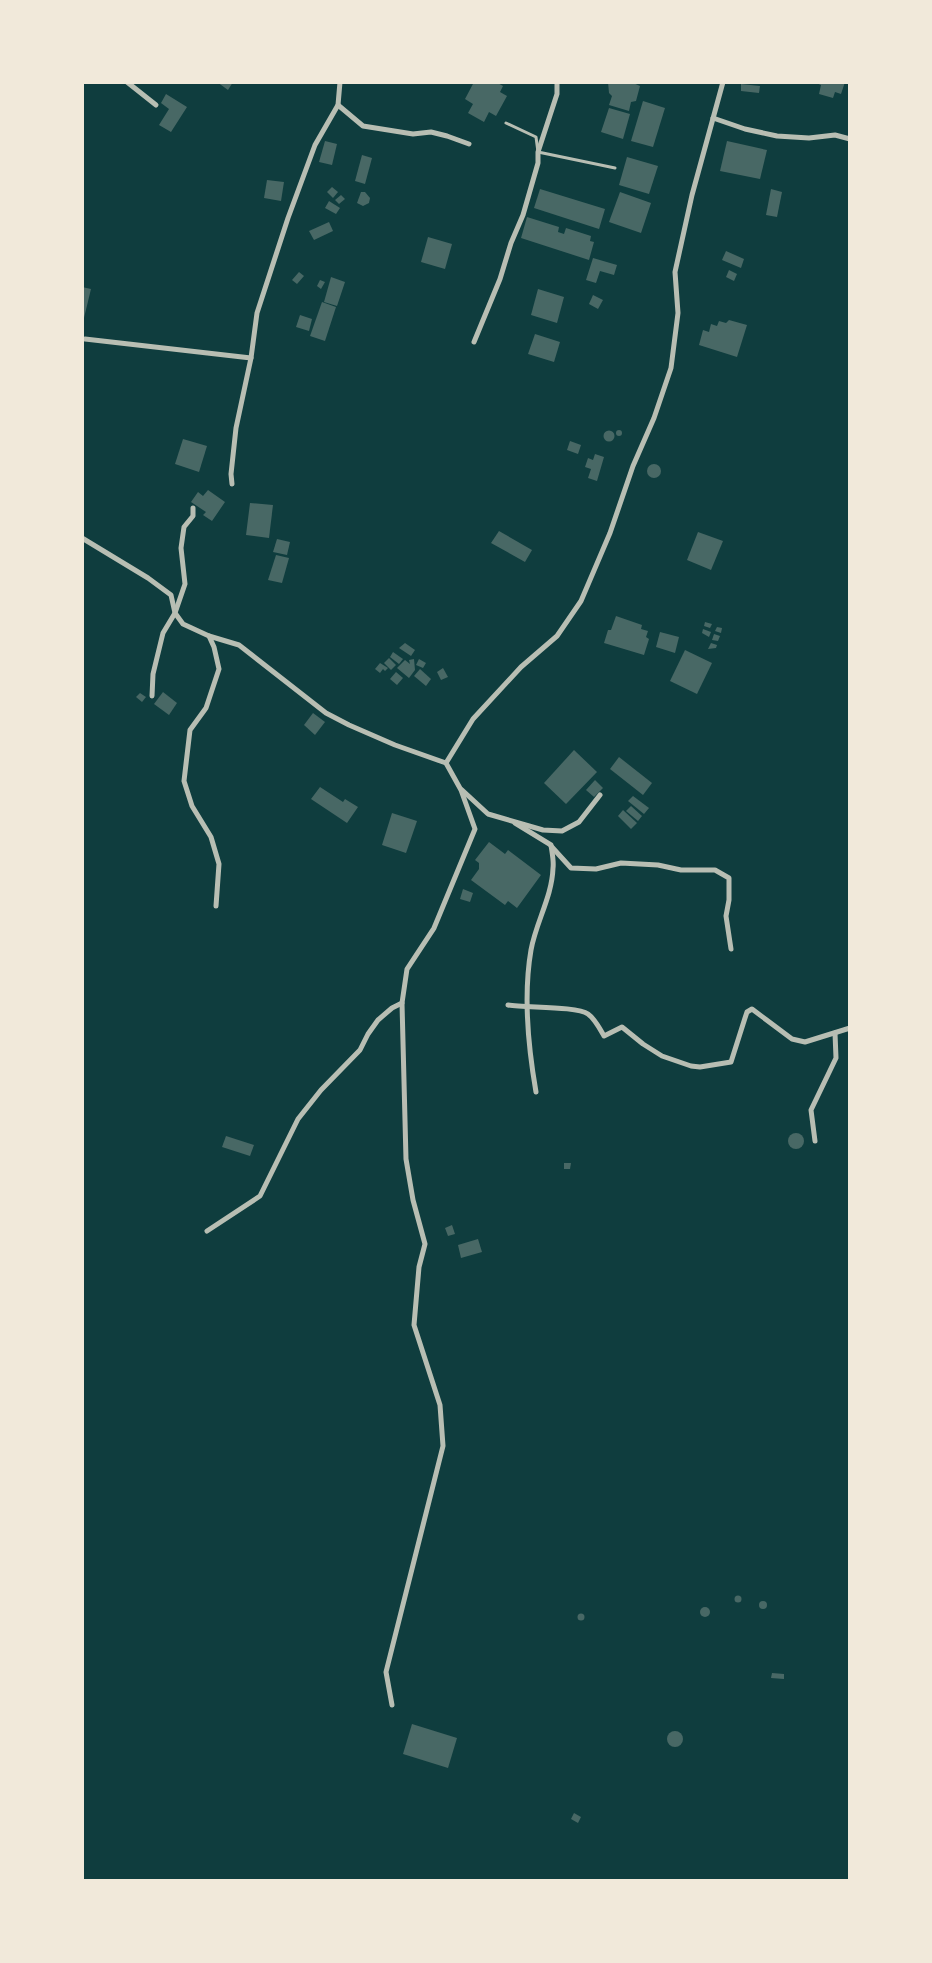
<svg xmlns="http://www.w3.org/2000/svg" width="932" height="1963" viewBox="0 0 932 1963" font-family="'Roboto Serif',serif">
	<rect width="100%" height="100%" fill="#0f3d3e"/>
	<g fill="#486865">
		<polygon points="217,82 233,82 228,90"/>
		<polygon points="474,82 496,82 503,86 500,92 507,96 496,116 489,112 484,122 468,113 473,104 465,99"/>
		<polygon points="608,82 631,82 640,86 636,101 631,102 629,111 609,105 612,96 609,93"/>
		<polygon points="814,82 845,82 841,94 835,92 833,98 819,94 821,85"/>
		<polygon points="741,84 760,86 759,93 741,91"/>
		<polygon points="166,94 187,107 171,132 159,125 169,109 161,103"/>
		<polygon points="643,101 665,108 653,147 631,141"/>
		<polygon points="609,108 630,114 623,139 601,132"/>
		<polygon points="325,141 337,144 332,165 319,162"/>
		<polygon points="727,141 767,150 760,179 720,171"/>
		<polygon points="362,155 372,158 365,184 355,181"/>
		<polygon points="627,157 658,166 649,194 619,185"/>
		<polygon points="267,180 284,182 281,201 264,198"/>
		<polygon points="332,187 338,192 333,198 327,192"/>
		<polygon points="540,189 605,209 599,229 534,208"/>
		<polygon points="771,189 782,192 777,217 766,215"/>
		<polygon points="361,192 365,192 370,198 369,203 363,206 357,203"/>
		<polygon points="620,192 651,203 641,233 609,222"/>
		<polygon points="341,195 345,199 339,204 335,200"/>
		<polygon points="329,201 340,208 336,214 325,208"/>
		<polygon points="527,217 559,227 558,232 564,234 566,228 591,236 590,241 594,242 589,260 521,238"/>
		<polygon points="329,222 333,231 314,240 309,231"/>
		<polygon points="428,237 452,244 445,269 421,262"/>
		<polygon points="726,251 744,259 741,268 722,260"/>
		<polygon points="593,258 617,265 614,275 600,271 596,283 586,280"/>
		<polygon points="729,270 737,274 734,281 726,277"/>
		<polygon points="299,272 304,276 297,284 292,280"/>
		<polygon points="331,277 345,282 337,306 324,302"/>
		<polygon points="320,280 325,282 321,289 317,286"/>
		<polygon points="82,287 91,289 83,322 82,322"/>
		<polygon points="538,289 564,297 557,323 531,315"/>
		<polygon points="593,295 603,300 598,309 589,304"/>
		<polygon points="322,302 336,307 325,341 310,336"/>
		<polygon points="300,315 312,319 309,331 296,327"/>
		<polygon points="729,320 747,325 737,357 699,345 703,330 709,332 711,324 717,326 719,321 726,323"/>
		<polygon points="535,334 560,342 554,362 528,354"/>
		<circle cx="619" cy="433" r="3"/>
		<circle cx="609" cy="436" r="5.5"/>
		<polygon points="183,439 207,446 199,472 175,464"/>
		<polygon points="570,441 581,445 578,454 567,450"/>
		<polygon points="595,454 604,457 597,481 588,478 591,469 585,467 588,458 593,460"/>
		<circle cx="654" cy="471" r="7"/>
		<polygon points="208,490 225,502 212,521 203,515 206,512 191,502 198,492 203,496"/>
		<polygon points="250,503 273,505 269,538 246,535"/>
		<polygon points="499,531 532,550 525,562 491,543"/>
		<polygon points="698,532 723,541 711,570 687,560"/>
		<polygon points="277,539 290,542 287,555 273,552"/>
		<polygon points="276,555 289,558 282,583 268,580"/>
		<polygon points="616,616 642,625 641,629 648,631 646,637 649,639 644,655 604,643 608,630 611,630"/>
		<polygon points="705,622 712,624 710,628 704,626"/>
		<polygon points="717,627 722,628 721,633 715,631"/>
		<polygon points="703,629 711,632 709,637 702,633"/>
		<polygon points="660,632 679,637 675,653 656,647"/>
		<polygon points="714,634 720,636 718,641 712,640"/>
		<polygon points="405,643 415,650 411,656 399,648"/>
		<polygon points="711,643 717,645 716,648 708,649"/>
		<polygon points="685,650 712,663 697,694 670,681"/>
		<polygon points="393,652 403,659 399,664 390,657"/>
		<polygon points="389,658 396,665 391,670 384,663"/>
		<polygon points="414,659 415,670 409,678 397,668 405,660 410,664 409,660"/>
		<polygon points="419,659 426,663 423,668 416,665"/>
		<polygon points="380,663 388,668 385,671 383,669 380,673 375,669"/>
		<polygon points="443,668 448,677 441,680 437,672"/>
		<polygon points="420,669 431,679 426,686 414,676"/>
		<polygon points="396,672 403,678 397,685 390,679"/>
		<polygon points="163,692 177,703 169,715 154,704"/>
		<polygon points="140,693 146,697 142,702 136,697"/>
		<polygon points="313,713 325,722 315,735 304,725"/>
		<polygon points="574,750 597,772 566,804 544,783"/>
		<polygon points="619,757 652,783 643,795 610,769"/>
		<polygon points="595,780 603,788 594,797 586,790"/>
		<polygon points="320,787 343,802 345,799 358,807 347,823 311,799"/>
		<polygon points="633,796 649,808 644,814 628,801"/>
		<polygon points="631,806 642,816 638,821 626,811"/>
		<polygon points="623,810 637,823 631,829 618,816"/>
		<polygon points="392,813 417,821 406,853 382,845"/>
		<polygon points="489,842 505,854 508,850 541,875 517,908 508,901 505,905 471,880 479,869 479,863 475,860"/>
		<polygon points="463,889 473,893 470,902 460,899"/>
		<circle cx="796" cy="1141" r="8"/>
		<polygon points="226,1136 254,1145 250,1156 222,1147"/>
		<polygon points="564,1163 571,1163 570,1169 564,1169"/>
		<polygon points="452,1225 455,1234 448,1236 445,1228"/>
		<polygon points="478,1239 482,1252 461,1258 458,1245"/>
		<circle cx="738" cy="1599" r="3.5"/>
		<circle cx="763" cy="1605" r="4"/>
		<circle cx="705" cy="1612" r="5"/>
		<circle cx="581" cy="1617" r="3.5"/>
		<polygon points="772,1673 784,1674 784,1679 771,1678"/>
		<polygon points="412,1724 457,1738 448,1768 403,1754"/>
		<circle cx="675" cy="1739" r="8"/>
		<polygon points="574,1813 581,1817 578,1823 571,1819"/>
	</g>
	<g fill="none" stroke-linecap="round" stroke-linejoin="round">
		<polyline stroke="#b8beb3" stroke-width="3" points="506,123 536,137 538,152 615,168"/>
		<g stroke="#b8beb3" stroke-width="5">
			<polyline points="127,82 156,105"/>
			<polyline points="338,105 363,126 413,134 431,132 447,136 469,144"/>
			<polyline points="713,118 745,129 777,136 809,138 835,135 850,139"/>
			<polyline points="85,339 251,358"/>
			<polyline points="474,342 500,279 511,243 523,215 538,163 538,152 557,94 557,82"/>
			<polyline points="232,484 231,474 236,428 251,358 257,313 288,218 315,145 338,105 340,82"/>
			<polyline points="82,538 148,578 171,595 175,613 183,624 209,636 239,645 326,713 349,725 395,745 446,763"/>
			<polyline points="209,636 214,647 219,669 206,708 190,730 184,781 192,806 211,837 219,864 216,906"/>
			<polyline points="152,696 153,674 163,633 175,613 185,584 181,548 184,527 193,516 193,508"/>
			<polyline points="462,790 488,814 543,830 562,831 579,822 600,795"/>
			<path d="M515,823L551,845C552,853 554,861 553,868C552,897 536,922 531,950C523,996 528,1046 536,1092"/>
			<polyline points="551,846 571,868 596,869 621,863 658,865 681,870 715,870 729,878 729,900 726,916 731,949"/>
			<path d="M508,1005C525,1008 577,1006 588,1014C595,1019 600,1029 604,1036L622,1027L643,1044L662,1056L691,1066L700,1067L731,1062L745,1018L747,1012L752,1009L792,1039L805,1042L850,1028"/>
			<polyline points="815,1141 811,1110 836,1058 835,1033"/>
			<polyline points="207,1231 260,1196 298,1119 321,1090 360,1050 368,1034 378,1020 392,1008 402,1003"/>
			<polyline points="392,1705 386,1672 443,1446 440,1405 414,1325 419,1267 425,1244 413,1200 406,1159 402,1003 407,969 434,928 475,829 461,790 446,763 473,719 521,667 557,636 581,601 610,533 633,466 654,418 671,368 678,313 675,272 692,195 723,82"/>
		</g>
	</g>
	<rect width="932" height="1963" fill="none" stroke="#f1e9da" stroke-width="168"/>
</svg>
